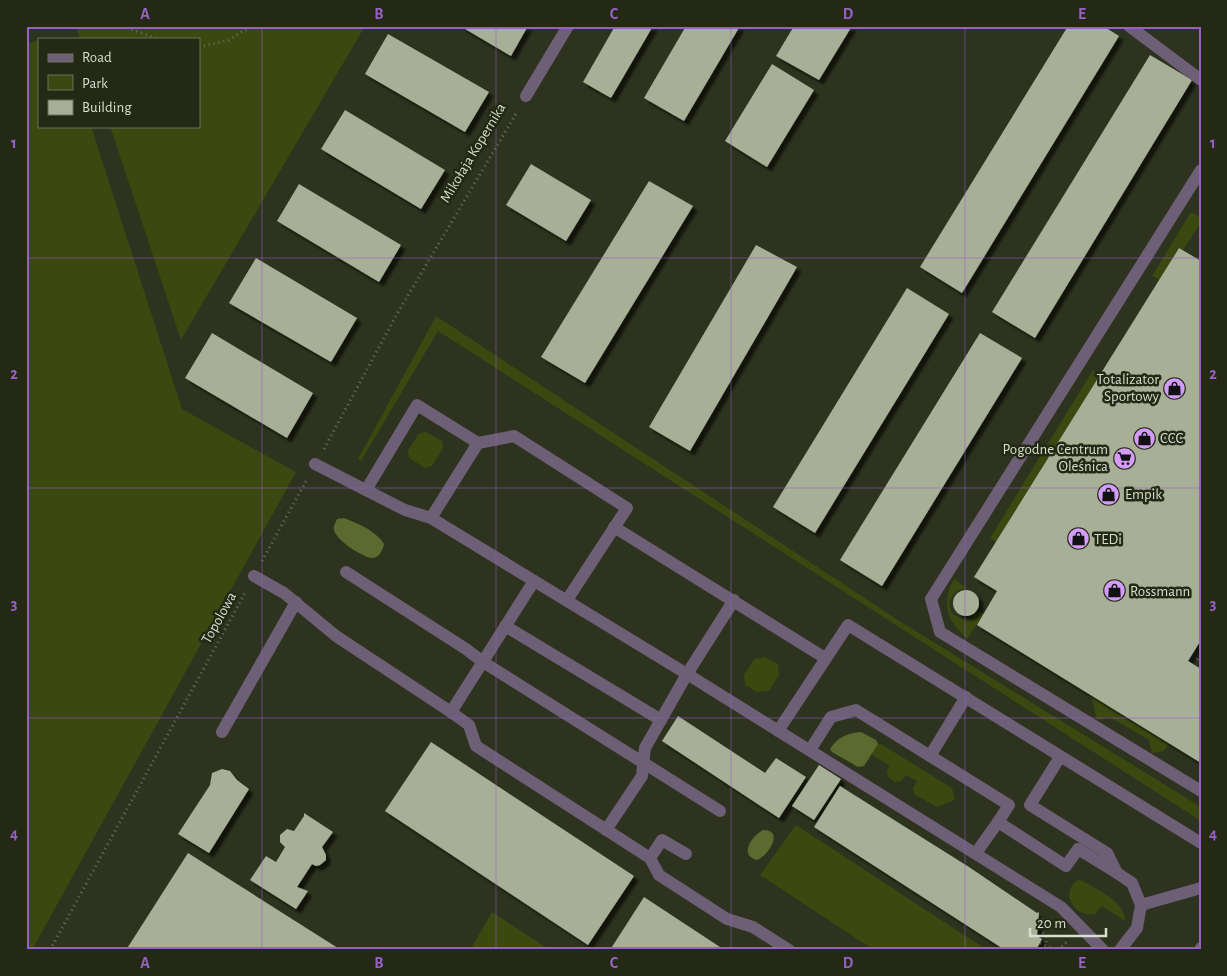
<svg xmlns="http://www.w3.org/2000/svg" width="1227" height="976" viewBox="0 0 1227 976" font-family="'Alegreya Sans',sans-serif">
	<defs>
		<filter id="shadow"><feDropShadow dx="4.5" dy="4.5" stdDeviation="1" flood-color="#0009"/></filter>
	</defs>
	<rect width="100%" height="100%" fill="#2d331e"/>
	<g fill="#3b480f">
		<polygon points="76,26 365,26 181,340 110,126 199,126 199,39 80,39"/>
		<polygon points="39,40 39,126 91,126 182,409 296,472 32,950 26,950 26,44"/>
		<polygon points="1191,212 1201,217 1201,222 1183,250 1178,248 1159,280 1152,276"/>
		<polygon points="436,316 901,622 1201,807 1201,821 438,331 361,461 358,459"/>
		<polygon points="1093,370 1100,374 996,542 990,538"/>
		<polygon points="426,432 442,441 443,448 432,466 425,468 409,458 408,451 419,433"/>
		<path d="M954,579L967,588L956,591L949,602L952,614L962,619L973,617L978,611L984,614L967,639C948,620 940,606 954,579Z"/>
		<polygon points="765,657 778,664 779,675 769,691 757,692 745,685 744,675 754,659"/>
		<polygon points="1091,696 1168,744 1164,751 1152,753 1149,740 1110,717 1097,720"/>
		<polygon points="878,744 881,744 952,788 955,800 937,807 914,794 913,788 917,781 906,775 901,781 895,782 888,777 887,771 890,766 871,754"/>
		<polygon points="796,825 987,950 874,950 760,875"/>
		<path d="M1078,880L1083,881C1099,891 1125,901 1125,921L1102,906L1095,914C1074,918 1059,892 1078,880Z"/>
		<polygon points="492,912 550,950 470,950"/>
	</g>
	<g fill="#5b6b2f">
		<path d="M344,518C359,524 375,530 384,544C383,550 379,558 372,558C362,557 336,540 334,530C333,526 336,522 337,519Z"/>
		<path d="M861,732L876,740L878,744L864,766L858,767L832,752L830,749C838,737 847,733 861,732Z"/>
		<path d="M763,830C785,830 768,856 757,860C738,855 752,836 763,830Z"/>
	</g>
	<g fill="#a7af96" filter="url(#shadow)">
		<polygon points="460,26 528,26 511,56"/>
		<polygon points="615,26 653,26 611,98 583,82"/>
		<polygon points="686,26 740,26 684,121 644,98"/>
		<polygon points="794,26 852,26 819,80 776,56"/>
		<polygon points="1068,26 1103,26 1119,36 962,293 920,267"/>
		<polygon points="388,34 489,92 465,132 365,74"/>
		<polygon points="1150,55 1192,80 1035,338 992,312"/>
		<polygon points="772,64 814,90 767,167 725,141"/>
		<polygon points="345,110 445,170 421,209 321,149"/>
		<polygon points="531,164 591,200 566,241 506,205"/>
		<polygon points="649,181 693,206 585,383 541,357"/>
		<polygon points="299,184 401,245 379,282 277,221"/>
		<polygon points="756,245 797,267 690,451 649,427"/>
		<polygon points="1179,248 1201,261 1201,640 1188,661 1201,669 1201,763 977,625 997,591 974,577"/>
		<polygon points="256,258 357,318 331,362 229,303"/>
		<polygon points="907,288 949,314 815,533 773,507"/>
		<polygon points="212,333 313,393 287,438 185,378"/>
		<polygon points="980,333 1022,358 882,586 840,560"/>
		<circle cx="966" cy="603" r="13"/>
		<polygon points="678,716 765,773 776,758 806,777 779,818 662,741"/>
		<polygon points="431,742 634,876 588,945 385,811"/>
		<polygon points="819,765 841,779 814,820 792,806"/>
		<polygon points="222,769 230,771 237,780 249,789 209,853 178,834 210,785 212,773"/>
		<polygon points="840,786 969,867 1037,913 1039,912 1037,936 1042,939 1036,950 1005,950 814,827"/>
		<polygon points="304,813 333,832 322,847 326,855 326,860 320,865 316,866 312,864 297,887 308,891 296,909 250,880 266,856 276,862 285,847 280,842 280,835 287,829 294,831 304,816"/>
		<polygon points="188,853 341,950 126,950"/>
		<polygon points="644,897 723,949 722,950 610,950"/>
	</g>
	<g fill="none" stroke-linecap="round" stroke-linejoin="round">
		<g stroke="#6c7260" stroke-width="3" stroke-dasharray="1 4" stroke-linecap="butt">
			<polyline points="128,26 131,29 157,39"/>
			<polyline points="199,47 229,40 251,26"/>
			<polyline points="324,449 397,314 517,112"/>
			<polyline points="262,561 306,481"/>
			<polyline points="1201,655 1197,660 1201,662"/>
			<polyline points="1042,918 1042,932 1046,936 1046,946"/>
			<polyline points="1040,943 1056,950"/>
			<polyline points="50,950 245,593"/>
			<polyline points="1058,950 1068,941"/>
		</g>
		<g stroke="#6d5f76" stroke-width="12">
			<polyline points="1129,26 1201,80"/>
			<polyline points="526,96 568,26"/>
			<polyline points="1201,170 931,599 940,632 1201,791"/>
			<polyline points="478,443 514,436 627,508 567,600"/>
			<polyline points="315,464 405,510 431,518 687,674 1061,907 1103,950"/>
			<polyline points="366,490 417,405 478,443 431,518"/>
			<polyline points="614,527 825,658"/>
			<polyline points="346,572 466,649 483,662 720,811"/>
			<polyline points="254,576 284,593 336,636 451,712 534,581"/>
			<polyline points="505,626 661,720"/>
			<polyline points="451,712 469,725 476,746 650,858 659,875 727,919 753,927 789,950"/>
			<polyline points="778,731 848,625 1201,843"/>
			<polyline points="222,732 296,602"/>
			<polyline points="810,750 831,717 856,710 1009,805 998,822"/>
			<polyline points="930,756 966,697"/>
			<polyline points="1060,757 1030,805 1107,853 1117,873 1132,883 1141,905 1201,888"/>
			<polyline points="606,830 642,776 645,748 687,674 734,600"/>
			<polyline points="976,853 998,822 1066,866 1078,849 1117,873"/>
			<polyline points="650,858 662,840 686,854"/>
			<polyline points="1120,950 1137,928 1141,905"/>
			<polyline points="1200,950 1201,948"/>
		</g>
	</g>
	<path fill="none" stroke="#9761c4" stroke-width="1" stroke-opacity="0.55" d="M262,26V950M496,26V950M731,26V950M965,26V950M26,258H1201M26,488H1201M26,718H1201"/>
	<defs>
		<symbol id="shop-disc" viewBox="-11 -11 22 22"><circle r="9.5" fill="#d59bfa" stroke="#232915"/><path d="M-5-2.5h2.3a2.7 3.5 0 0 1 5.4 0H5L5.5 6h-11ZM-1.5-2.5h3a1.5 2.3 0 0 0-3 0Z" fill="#111"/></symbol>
		<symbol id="supermarket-disc" viewBox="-11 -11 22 22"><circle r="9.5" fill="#d59bfa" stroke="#232915"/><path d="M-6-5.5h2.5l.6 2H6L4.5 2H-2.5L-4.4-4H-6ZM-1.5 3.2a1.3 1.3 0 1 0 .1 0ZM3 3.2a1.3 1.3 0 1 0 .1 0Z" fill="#111"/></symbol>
	</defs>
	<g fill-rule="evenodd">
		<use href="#shop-disc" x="1162" y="376" width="25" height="25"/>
		<use href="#shop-disc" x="1132" y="426" width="25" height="25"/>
		<use href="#supermarket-disc" x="1112" y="446" width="25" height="25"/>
		<use href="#shop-disc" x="1096" y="482" width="25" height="25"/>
		<use href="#shop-disc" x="1066" y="526" width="25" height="25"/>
		<use href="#shop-disc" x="1102" y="578" width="25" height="25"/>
	</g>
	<g text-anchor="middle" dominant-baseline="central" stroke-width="5" stroke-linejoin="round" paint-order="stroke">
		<g font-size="15" fill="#d9ddd0" stroke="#232915">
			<text transform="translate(473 153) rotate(-59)">Mikołaja Kopernika</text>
			<text transform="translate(219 618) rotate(-61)">Topolowa</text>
		</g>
		<g font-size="15" fill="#d9ddd0" stroke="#232915" text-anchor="start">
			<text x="1159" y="379" text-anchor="end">Totalizator<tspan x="1159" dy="17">Sportowy</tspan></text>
			<text x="1160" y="438">CCC</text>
			<text x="1108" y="449" text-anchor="end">Pogodne Centrum<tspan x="1108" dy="17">Oleśnica</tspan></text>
			<text x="1125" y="494">Empik</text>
			<text x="1094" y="539">TEDi</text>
			<text x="1130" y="591">Rossmann</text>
		</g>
	</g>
	<rect width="1227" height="976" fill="none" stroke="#232915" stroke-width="55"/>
	<rect x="38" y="38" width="162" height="90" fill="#232915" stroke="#6c7160"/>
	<rect x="48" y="54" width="25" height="8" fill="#6d5f76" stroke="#6c7160"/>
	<text x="82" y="62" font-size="15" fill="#d9ddd0">Road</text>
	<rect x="48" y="75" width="25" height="15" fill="#3b480f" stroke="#6c7160"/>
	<text x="82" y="88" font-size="15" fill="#d9ddd0">Park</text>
	<rect x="48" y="100" width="25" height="15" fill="#a7af96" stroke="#6c7160"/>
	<text x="82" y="112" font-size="15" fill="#d9ddd0">Building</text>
	<path d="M1030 928v8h76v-8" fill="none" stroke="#d9ddd0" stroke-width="2.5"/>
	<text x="1037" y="928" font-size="15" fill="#d9ddd0" stroke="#232915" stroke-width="4" paint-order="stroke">20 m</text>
	<rect x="28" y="28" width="1172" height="920" fill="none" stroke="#9761c4" stroke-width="2"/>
	<g font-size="16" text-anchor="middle" font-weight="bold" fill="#9761c4">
		<text x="145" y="19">A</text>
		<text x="379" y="19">B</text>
		<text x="614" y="19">C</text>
		<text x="848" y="19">D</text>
		<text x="1082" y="19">E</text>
		<text x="14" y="148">1</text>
		<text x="1213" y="148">1</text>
		<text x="14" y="379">2</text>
		<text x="1213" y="379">2</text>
		<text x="14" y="609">3</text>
		<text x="1213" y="609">3</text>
		<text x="14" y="839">4</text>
		<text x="1213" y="839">4</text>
		<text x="145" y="968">A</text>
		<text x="379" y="968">B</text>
		<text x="614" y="968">C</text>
		<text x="848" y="968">D</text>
		<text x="1082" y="968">E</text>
	</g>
</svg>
